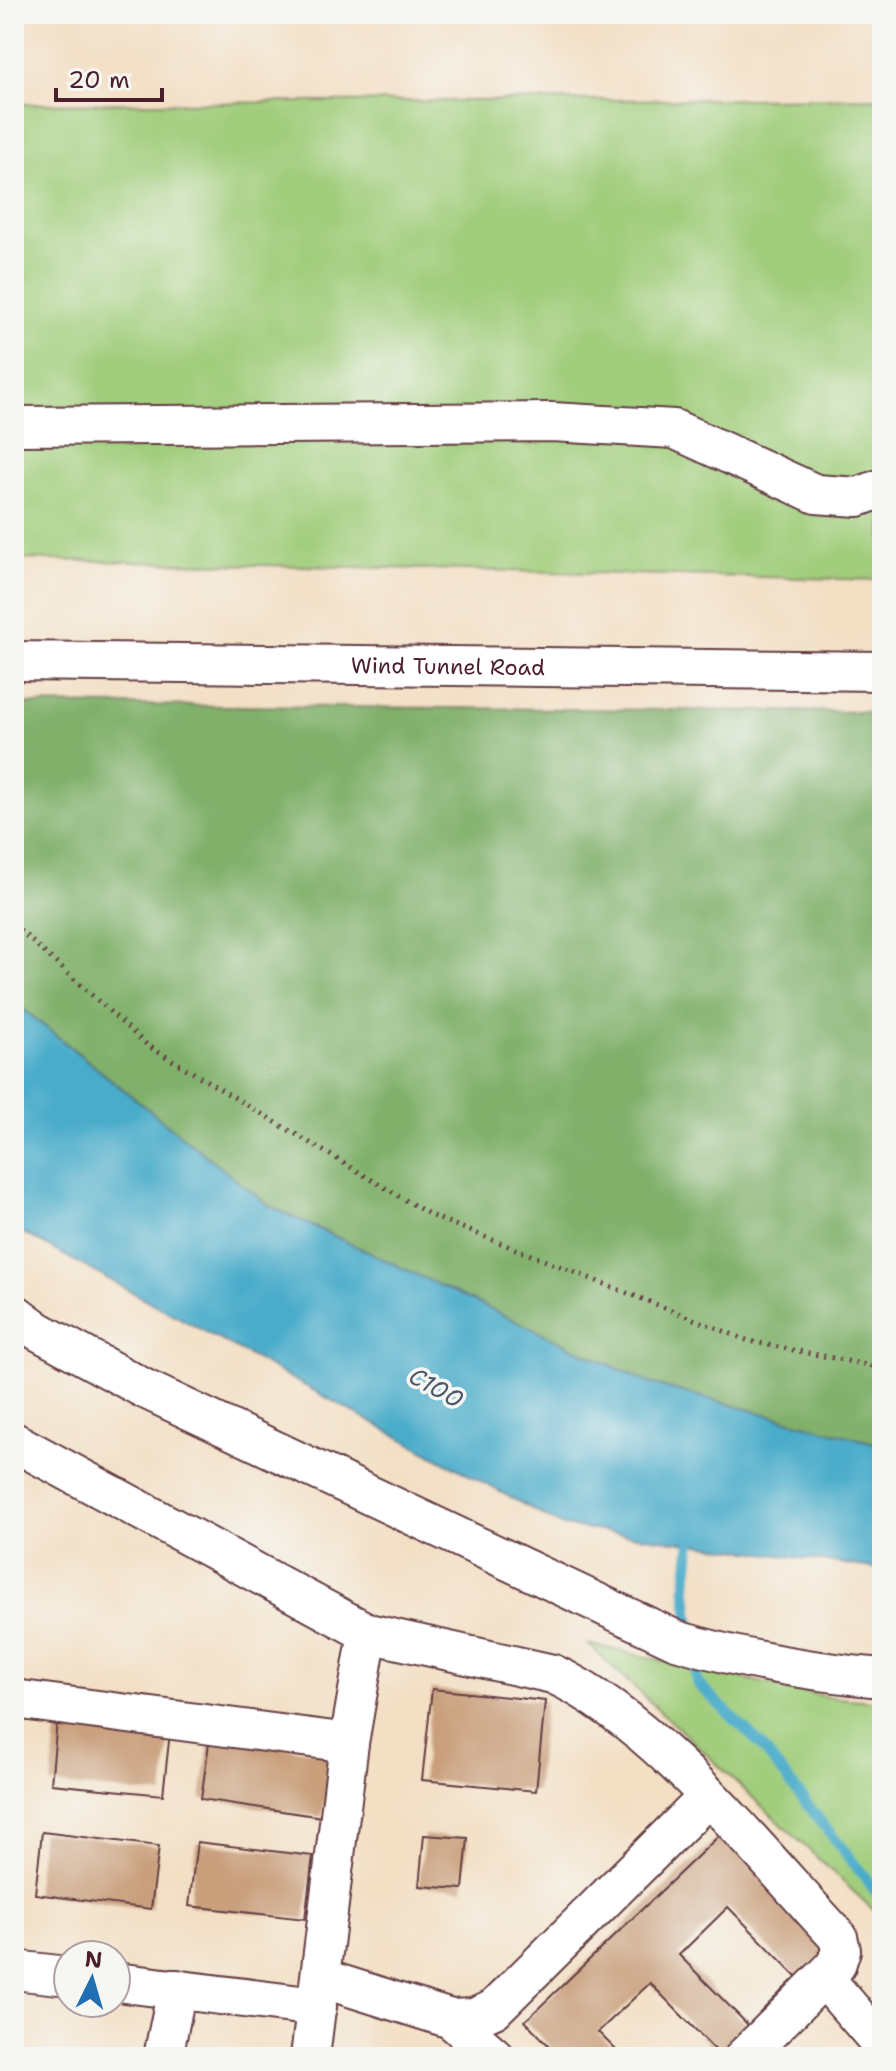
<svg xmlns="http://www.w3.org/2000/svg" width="896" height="2071" viewBox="0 0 896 2071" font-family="'Shantell Sans',sans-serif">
	<rect width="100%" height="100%" fill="#f6f6f2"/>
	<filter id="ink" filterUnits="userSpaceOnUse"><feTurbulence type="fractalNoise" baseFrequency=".0125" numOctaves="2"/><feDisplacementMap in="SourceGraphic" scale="16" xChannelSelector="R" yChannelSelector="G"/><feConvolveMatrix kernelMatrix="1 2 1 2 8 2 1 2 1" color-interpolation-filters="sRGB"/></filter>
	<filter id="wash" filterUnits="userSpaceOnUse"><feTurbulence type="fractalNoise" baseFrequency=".006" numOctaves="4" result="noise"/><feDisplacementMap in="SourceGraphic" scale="32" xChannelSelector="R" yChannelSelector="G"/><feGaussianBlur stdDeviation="1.8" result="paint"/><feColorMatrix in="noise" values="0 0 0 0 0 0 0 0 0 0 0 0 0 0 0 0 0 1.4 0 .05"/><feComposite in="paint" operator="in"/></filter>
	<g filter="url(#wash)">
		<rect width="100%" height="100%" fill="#f3dfc4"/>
		<g fill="#a1cd7b" stroke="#767653" stroke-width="2">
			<polygon points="882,98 882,580 14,559 14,104"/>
			<polygon points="588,1644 827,1697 882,1702 882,1918"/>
		</g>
		<polygon fill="#80b06b" stroke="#65684b" stroke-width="2" points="14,704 882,712 882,1445 649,1383 269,1206 14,1002"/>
		<polygon fill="#4aacca" stroke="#4a667a" stroke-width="2" points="14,1002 269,1206 649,1383 882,1445 882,1569 563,1526 14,1228"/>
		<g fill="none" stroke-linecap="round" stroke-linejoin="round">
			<polyline stroke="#4aacca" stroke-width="11" points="691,1544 686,1588 697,1683 759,1743 882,1899"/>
		</g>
		<g id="blocks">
			<g fill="#c99f7b">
				<polygon points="432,1689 545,1701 536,1791 422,1780"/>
				<polygon points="57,1721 170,1732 163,1795 51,1784"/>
				<polygon points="210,1736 331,1754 322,1817 201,1799"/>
				<polygon points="42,1832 159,1846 151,1909 35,1894"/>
				<polygon points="723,1832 834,1945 799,1979 728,1907 679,1955 756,2033 731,2057 722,2057 650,1983 598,2032 623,2057 560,2057 525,2021"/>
				<polygon points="424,1835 468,1838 463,1889 419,1886"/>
				<polygon points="197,1842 313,1856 305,1919 189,1906"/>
			</g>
		</g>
	</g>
	<g filter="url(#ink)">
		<use href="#blocks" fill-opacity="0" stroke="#633c42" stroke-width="2"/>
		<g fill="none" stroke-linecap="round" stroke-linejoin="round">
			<defs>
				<g id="minor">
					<polyline points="14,426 552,422 674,429 816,494 858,497 882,488"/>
					<path id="s1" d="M14,661L882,671"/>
					<path d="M14,1313L38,1331L145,1389L676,1640C743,1660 812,1672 882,1678"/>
					<path d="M14,1442L368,1633L553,1674C657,1722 759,1853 838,1937L841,1950L836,1965L744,2057"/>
					<polyline points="14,1699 349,1743"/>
					<polyline points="14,1970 68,1976"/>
					<polyline points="321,1978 451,2019 474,2018 494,2009 707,1798"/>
					<polyline points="824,1978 882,2045"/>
					<polyline points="116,1982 317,2007"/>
					<polyline points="451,2019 495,2057"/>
					<polyline points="163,2057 177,1989"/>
					<polyline points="310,2057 349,1743 368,1633"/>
				</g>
			</defs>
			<use href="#minor" stroke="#633c42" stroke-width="42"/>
			<polyline stroke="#633c42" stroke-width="5" stroke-dasharray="2 6" stroke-linecap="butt" points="14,925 147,1045 432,1216 749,1341 882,1368"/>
			<use href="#minor" stroke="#fff" stroke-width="38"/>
		</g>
	</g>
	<g text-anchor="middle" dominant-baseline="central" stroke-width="7" stroke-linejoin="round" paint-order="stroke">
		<g font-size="22" fill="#4a1f2b" stroke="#f6f6f2">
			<text stroke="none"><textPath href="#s1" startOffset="434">Wind Tunnel Road</textPath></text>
		</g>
		<g font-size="24" font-style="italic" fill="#4a576b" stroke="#f6f6f2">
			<text transform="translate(436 1388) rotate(29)">C100</text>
		</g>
	</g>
	<rect width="896" height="2071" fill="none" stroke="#f6f6f2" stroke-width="48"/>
	<g transform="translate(92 1979) rotate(5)"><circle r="38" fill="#f6f6f2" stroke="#b1a0a2" stroke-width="2"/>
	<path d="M0-6L14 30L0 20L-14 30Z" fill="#1f6fb2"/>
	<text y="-12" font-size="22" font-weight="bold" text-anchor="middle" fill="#4a1f2b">N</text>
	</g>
	<path d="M56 88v12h106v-12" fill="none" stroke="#4a1f2b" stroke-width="4"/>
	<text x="68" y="88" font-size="24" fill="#4a1f2b" stroke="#f6f6f2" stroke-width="6" paint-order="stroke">20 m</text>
</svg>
